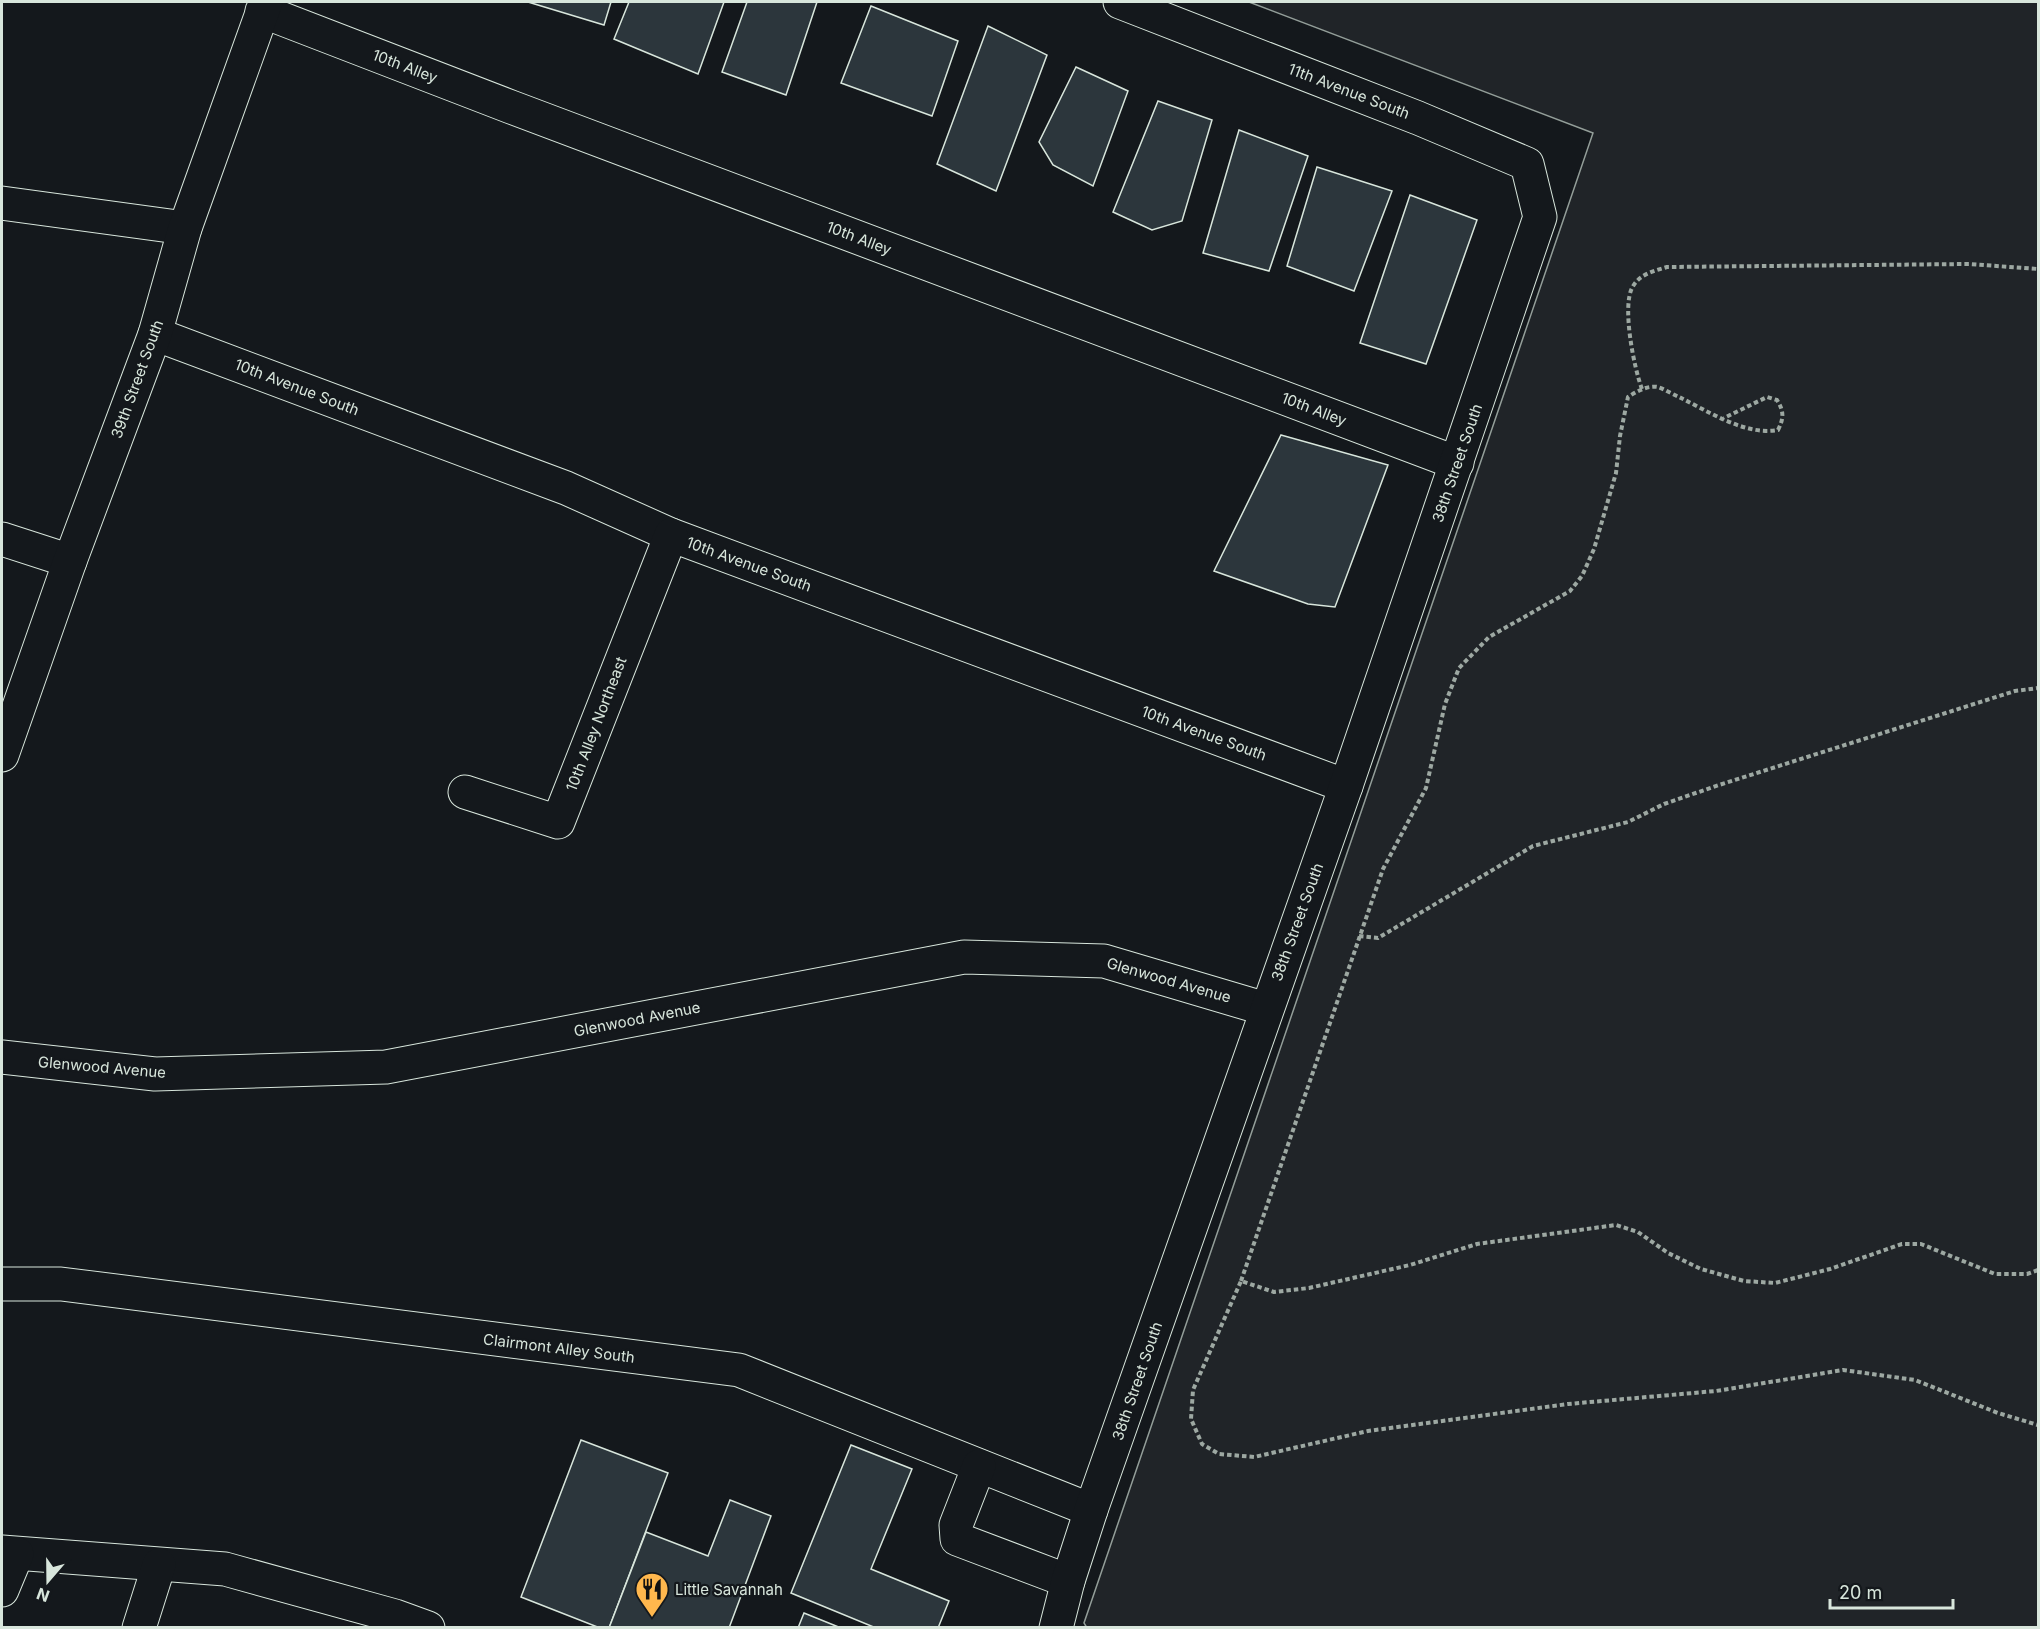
<svg xmlns="http://www.w3.org/2000/svg" width="2040" height="1629" viewBox="0 0 2040 1629" font-family="Inter,sans-serif">
	<rect width="100%" height="100%" fill="#14181c"/>
	<polygon fill="#202428" stroke="#939e99" stroke-width="1.5" points="1249,2 2038,2 2038,1627 1087,1628 1084,1623 1593,133"/>
	<g fill="#2c363c" stroke="#d8e6dc" stroke-width="1.5">
		<polygon points="528,2 611,2 604,25"/>
		<polygon points="629,2 724,2 698,74 614,39"/>
		<polygon points="747,2 817,2 786,95 722,72"/>
		<polygon points="871,6 958,41 932,116 841,83"/>
		<polygon points="988,26 1047,55 996,191 937,164"/>
		<polygon points="1076,67 1128,91 1093,186 1053,165 1039,142"/>
		<polygon points="1158,101 1212,120 1182,221 1152,230 1113,212"/>
		<polygon points="1239,130 1308,156 1269,271 1203,253"/>
		<polygon points="1317,167 1392,191 1354,291 1287,266"/>
		<polygon points="1410,195 1477,220 1426,364 1360,343"/>
		<polygon points="1281,435 1388,465 1335,607 1308,604 1214,571"/>
		<polygon points="581,1440 668,1473 609,1628 600,1628 521,1597"/>
		<polygon points="851,1445 912,1469 871,1569 949,1601 938,1628 876,1628 791,1593"/>
		<polygon points="730,1500 771,1516 729,1628 609,1628 646,1532 708,1556"/>
		<polygon points="804,1613 841,1628 798,1628"/>
	</g>
	<g fill="none" stroke-linecap="round" stroke-linejoin="round">
		<defs>
			<g id="minor">
				<polyline points="262,11 511,107 1457,463"/>
				<polyline points="2,203 185,228"/>
				<polyline points="155,334 566,488 671,535 1346,786"/>
				<polyline points="2,539 70,561"/>
				<polyline points="2,755 70,561 155,334 185,228 266,2"/>
				<polyline points="465,792 558,822 671,535"/>
				<polyline points="2,1057 155,1074 386,1067 964,957 1104,961 1266,1009"/>
				<polyline points="2,1284 61,1284 739,1370 1091,1510"/>
				<polyline points="979,1466 956,1525 957,1539 1068,1581"/>
				<polyline points="2,1552 225,1569 395,1616 428,1628"/>
				<polyline points="2,1590 17,1554"/>
				<polyline points="139,1628 159,1565"/>
				<polyline points="1056,1628 1068,1581 1091,1510 1346,786 1540,217 1527,164 1418,118 1120,2"/>
			</g>
		</defs>
		<use href="#minor" stroke="#d8e6dc" stroke-width="35"/>
		<g stroke="#9da8a2" stroke-width="4" stroke-dasharray="4.5 3" stroke-linecap="butt">
			<path d="M1642,389C1634,368 1622,308 1632,288C1639,274 1654,271 1667,267L1969,264L2038,269"/>
			<polyline points="1359,936 1378,938 1533,846 1628,822 1664,804 1719,785 2015,691 2038,688"/>
			<polyline points="2038,1270 2027,1274 1995,1274 1921,1244 1902,1244 1830,1269 1775,1283 1744,1281 1701,1269 1668,1253 1638,1232 1616,1225 1477,1244 1410,1265 1309,1288 1274,1292 1241,1281 1193,1390 1191,1419 1202,1444 1219,1454 1254,1457 1368,1431 1568,1404 1716,1391 1843,1370 1915,1380 1998,1413 2038,1425"/>
			<path d="M1241,1281L1383,869L1426,788L1445,704L1459,668L1489,637L1570,591L1582,576L1594,549L1616,473L1620,436L1628,397C1636,392 1647,385 1658,387C1664,389 1672,394 1679,397C1708,411 1745,436 1778,430C1784,418 1784,411 1777,400L1767,397L1724,418"/>
		</g>
		<use href="#minor" stroke="#14181c" stroke-width="33"/>
	</g>
	<defs>
		<symbol id="restaurant-pin" viewBox="-11 -11 22 30"><path d="M0 17L-7.5 6A9.5 9.5 0 1 1 7.5 6Z" fill="#ffb74d" stroke="#14181c"/><path d="M-5-6h1v4h1v-4h1v4h1v-4h1v5L-1.5 .5V6h-2V.5L-5-1ZM5-6V6H3V1.5H1.5Q1.5-4 5-6Z" fill="#111"/></symbol>
	</defs>
	<g fill-rule="evenodd">
		<use href="#restaurant-pin" x="633" y="1570" width="38" height="52"/>
	</g>
	<g text-anchor="middle" dominant-baseline="central" stroke-width="4.5" stroke-linejoin="round" paint-order="stroke">
		<g font-size="15" fill="#d8e6dc" stroke="#14181c">
			<text transform="translate(405 66) rotate(21)">10th Alley</text>
			<text transform="translate(1349 91) rotate(21)">11th Avenue South</text>
			<text transform="translate(859 238) rotate(21)">10th Alley</text>
			<text transform="translate(137 379) rotate(-70)">39th Street South</text>
			<text transform="translate(297 387) rotate(21)">10th Avenue South</text>
			<text transform="translate(1314 409) rotate(21)">10th Alley</text>
			<text transform="translate(1457 463) rotate(-71)">38th Street South</text>
			<text transform="translate(749 564) rotate(20)">10th Avenue South</text>
			<text transform="translate(596 724) rotate(-69)">10th Alley Northeast</text>
			<text transform="translate(1204 733) rotate(20)">10th Avenue South</text>
			<text transform="translate(1297 922) rotate(-70)">38th Street South</text>
			<text transform="translate(1169 980) rotate(16)">Glenwood Avenue</text>
			<text transform="translate(637 1019) rotate(-11)">Glenwood Avenue</text>
			<text transform="translate(102 1067) rotate(5)">Glenwood Avenue</text>
			<text transform="translate(559 1348) rotate(7)">Clairmont Alley South</text>
			<text transform="translate(1137 1381) rotate(-71)">38th Street South</text>
		</g>
		<g font-size="15" fill="#d8e6dc" stroke="#14181c" text-anchor="start">
			<text x="675" y="1589">Little Savannah</text>
		</g>
	</g>
	<rect width="2040" height="1629" fill="none" stroke="#d8e6dc" stroke-width="6"/>
	<g transform="translate(48 1581) rotate(200)" stroke="#14181c" stroke-width="4.5" paint-order="stroke">
	<path d="M0-4.5L10 22L0 15L-10 22Z" fill="#d8e6dc"/>
	<text y="-9" font-size="16" font-weight="bold" text-anchor="middle" fill="#d8e6dc">N</text>
	</g>
	<path d="M1830 1599v9h123v-9" fill="none" stroke="#d8e6dc" stroke-width="3"/>
	<text x="1839" y="1599" font-size="18" fill="#d8e6dc" stroke="#14181c" stroke-width="4.5" paint-order="stroke">20 m</text>
</svg>
